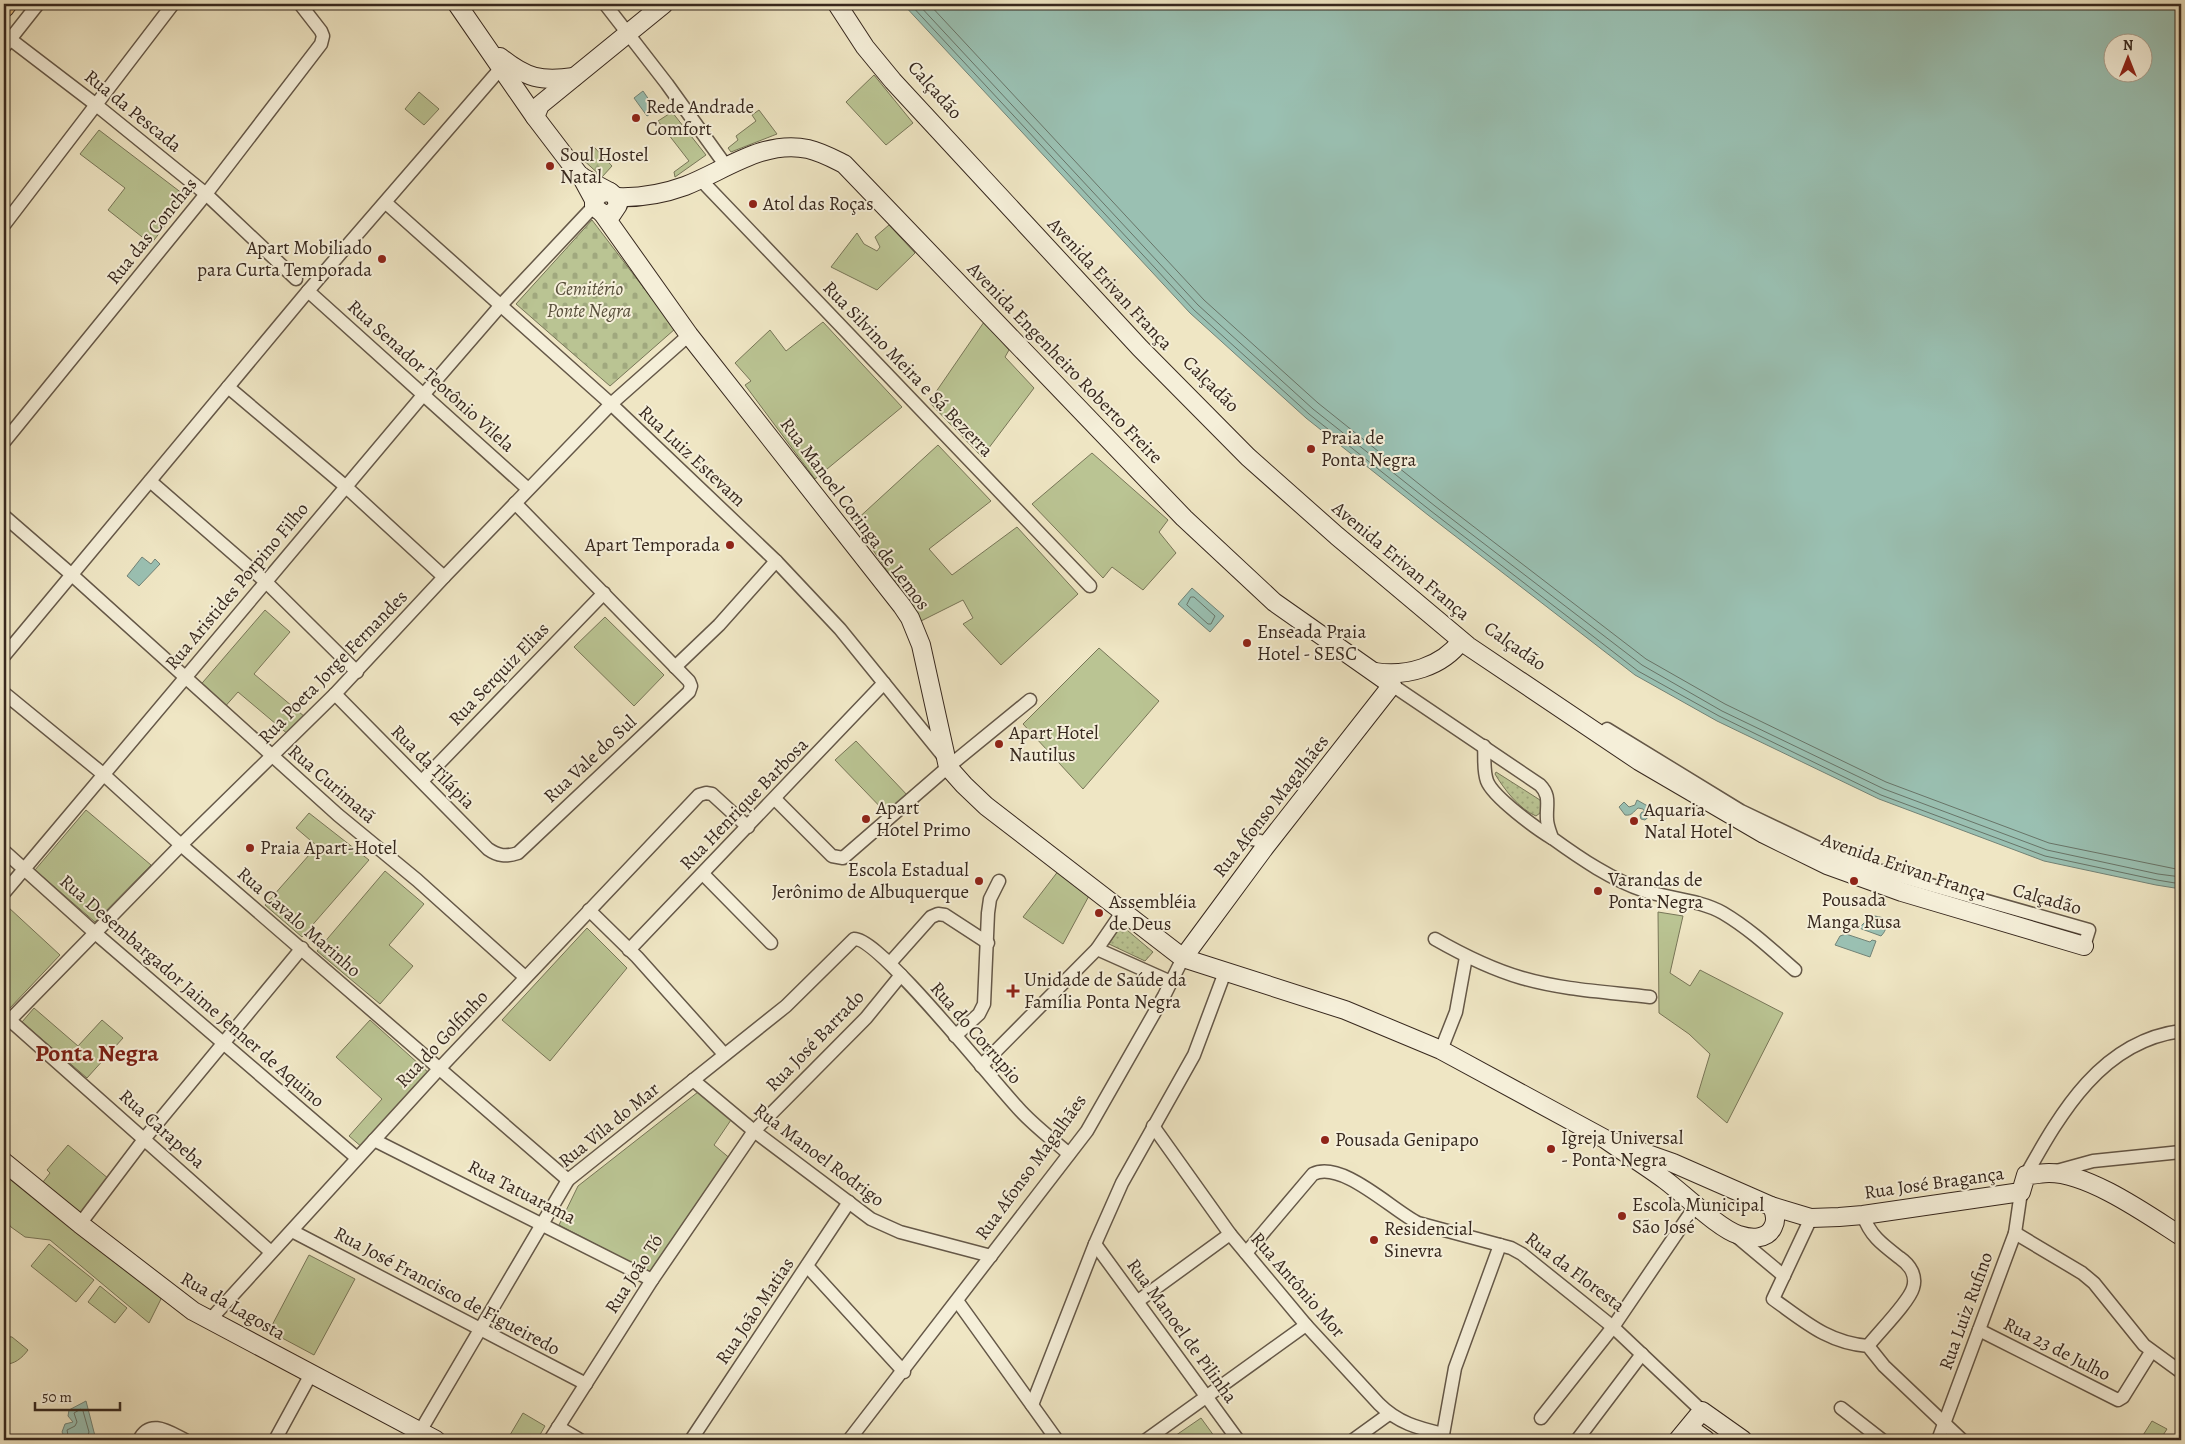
<svg xmlns="http://www.w3.org/2000/svg" width="2185" height="1444" viewBox="0 0 2185 1444" font-family="Alegreya,serif">
	<defs>
		<pattern id="forest-firs" width="22" height="20" patternUnits="userSpaceOnUse" patternTransform="scale(1.25)"><rect width="22" height="20" fill="#bac493"/><path d="M5 1l3.5 6h-7zM16 11l3.5 6h-7z" fill="#a0a87e"/></pattern>
		<pattern id="cemetery-stones" width="16" height="16" patternUnits="userSpaceOnUse" patternTransform="scale(1.25)"><rect width="16" height="16" fill="#bac493"/><path d="M2 7V4a2 2 0 0 1 4 0v3zM10 15v-3a2 2 0 0 1 4 0v3z" fill="#a0a87e"/></pattern>
		<pattern id="park-dots" width="8" height="8" patternUnits="userSpaceOnUse" patternTransform="scale(1.25)"><rect width="8" height="8" fill="#bac493"/><path d="M2 2h.1M6 6h.1" fill="none" stroke="#a0a87e" stroke-width="1.8" stroke-linecap="round"/></pattern>
	</defs>
	<rect width="100%" height="100%" fill="#efe6c4"/>
	<filter id="stains"><feTurbulence type="fractalNoise" baseFrequency=".004" numOctaves="4"/><feColorMatrix values="0 0 0 0 .2 0 0 0 0 .09 0 0 0 0 .02 0 0 0 .5 -.17"/></filter>
	<radialGradient id="worn" r=".72"><stop offset=".6" stop-color="#630" stop-opacity="0"/><stop offset="1" stop-color="#630" stop-opacity=".3"/></radialGradient>
	<g fill="#bac493" stroke="#787658">
		<polygon points="874,75 913,123 886,145 846,102"/>
		<polygon points="419,92 439,109 424,125 405,109"/>
		<polygon points="759,110 777,134 731,152 728,148 738,140 736,136 756,121 752,115"/>
		<polygon points="672,112 706,155 675,177 674,172 689,161 658,121"/>
		<polygon points="99,130 187,197 151,244 108,210 125,188 80,154"/>
		<polygon points="889,225 915,253 877,290 831,267 857,233 864,244 877,251 880,247 875,237"/>
		<polygon points="823,322 902,407 815,479 745,385 751,381 735,363 770,330 786,351"/>
		<polygon points="984,322 1009,350 1005,357 1034,388 982,457 929,402"/>
		<polygon points="938,445 991,501 929,549 952,575 1017,527 1078,594 1001,665 963,624 973,618 963,600 921,621 854,522"/>
		<polygon points="1092,453 1168,520 1159,532 1176,553 1143,590 1112,567 1103,578 1032,504"/>
		<polygon points="265,610 290,632 254,674 305,717 289,735 238,692 222,710 197,689"/>
		<polygon points="605,617 664,675 634,706 574,647"/>
		<polygon points="1099,648 1159,701 1083,789 1023,724"/>
		<polygon points="856,741 909,797 889,816 835,760"/>
		<polygon points="86,810 151,865 95,922 35,870"/>
		<polygon points="309,813 369,860 302,937 265,905 317,846 296,828"/>
		<polygon points="1059,870 1090,894 1063,944 1023,917"/>
		<polygon points="385,871 424,904 389,945 413,966 380,1004 317,951"/>
		<polygon points="8,907 60,955 10,1008 4,1003 4,911"/>
		<polygon points="1658,912 1683,916 1670,973 1690,986 1700,970 1783,1013 1727,1123 1697,1097 1710,1054 1689,1034 1659,1013"/>
		<polygon points="587,928 627,968 550,1061 502,1020"/>
		<polygon points="34,1008 78,1046 102,1020 123,1038 87,1078 22,1022"/>
		<polygon points="370,1020 430,1074 363,1148 349,1136 382,1099 336,1057"/>
		<polygon points="698,1092 733,1117 714,1145 732,1160 651,1273 559,1225 578,1186"/>
		<polygon points="68,1145 109,1179 81,1213 43,1182 50,1173 47,1170"/>
		<polygon points="4,1168 162,1297 149,1323 50,1240 25,1237 11,1227 4,1218"/>
		<polygon points="49,1244 94,1280 76,1302 31,1266"/>
		<polygon points="309,1255 355,1279 314,1355 269,1331"/>
		<polygon points="100,1286 127,1308 115,1323 88,1302"/>
		<path d="M4,1336L12,1337L28,1350C22,1358 14,1365 4,1364Z"/>
		<polygon points="523,1413 545,1426 537,1440 507,1440"/>
		<polygon points="1201,1418 1217,1440 1169,1440"/>
		<polygon points="2152,1421 2167,1429 2160,1440 2140,1440"/>
	</g>
	<polygon fill="url(#forest-firs)" stroke="#787658" points="594,147 612,166 602,177 580,157"/>
	<polygon fill="url(#cemetery-stones)" stroke="#787658" points="592,220 675,329 610,386 516,304"/>
	<g fill="url(#park-dots)" stroke="#787658">
		<path d="M1496,772L1540,800L1543,807L1540,813L1536,816C1519,809 1504,789 1495,774Z"/>
		<polygon points="1121,925 1153,952 1145,961 1109,944"/>
	</g>
	<g fill="#9ac0b2" stroke="#728377" fill-rule="evenodd">
		<path d="M903,4H2181V889L2156,885L2044,861L1879,799L1717,721L1635,675L1428,515L1306,418L1190,313ZM2112,42H2142V72H2112Z"/>
		<polygon points="643,91 656,110 647,116 634,98"/>
		<polygon points="142,557 151,564 155,559 160,564 139,586 127,576"/>
		<polygon points="1192,588 1224,616 1210,632 1178,604"/>
		<path d="M1637,800L1653,809V813L1645,820L1641,819L1640,815L1642,812H1645L1643,809L1638,808C1633,812 1632,816 1625,815L1619,807L1624,802L1629,807L1635,805Z"/>
		<path d="M1875,916L1884,918C1887,925 1887,930 1881,936L1859,928L1870,917Z"/>
		<polygon points="1846,934 1870,942 1872,940 1876,941 1870,957 1835,945 1840,936"/>
		<polygon points="86,1401 95,1436 87,1440 64,1440 65,1438 62,1432 65,1424 73,1422 68,1416 69,1410"/>
	</g>
	<g fill="none" stroke-linecap="round" stroke-linejoin="round">
		<g stroke="#687468" stroke-width="1">
			<polyline points="910,4 1194,310 1309,414 1431,511 1638,671 1719,716 1881,795 2045,856 2157,880 2181,884"/>
			<polyline points="918,4 1198,305 1313,409 1435,506 1642,665 1722,711 1884,789 2047,850 2158,874 2181,877"/>
			<polyline points="929,4 1204,300 1318,403 1439,500 1646,659 1725,704 1886,782 2049,843 2181,870"/>
			<polygon points="1191,597 1194,597 1215,616 1211,624 1208,624 1187,605"/>
			<polyline points="69,1440 67,1430 75,1426 77,1422 74,1413 81,1409 83,1411 89,1432 86,1440"/>
		</g>
		<defs>
			<g id="street">
				<polyline points="605,4 667,84 726,166"/>
				<polyline points="10,39 95,104 206,194 296,279"/>
				<polyline points="4,47 38,4"/>
				<polyline points="700,179 1090,586"/>
				<polyline points="386,203 611,404 776,561 840,629 944,757"/>
				<polyline points="4,225 173,4"/>
				<polyline points="308,291 528,489"/>
				<polyline points="228,387 345,486 444,577"/>
				<polyline points="4,442 206,194 321,44 323,36 321,31 300,4"/>
				<polyline points="150,481 266,582 357,672"/>
				<polyline points="4,516 72,575 338,815 417,880 525,977"/>
				<polyline points="4,656 308,291 501,68"/>
				<polyline points="675,667 719,625 776,561"/>
				<path d="M1392,685L1540,785C1551,796 1546,805 1547,819C1547,825 1550,832 1552,838C1581,859 1612,880 1645,891C1671,899 1700,900 1723,913C1750,929 1772,950 1795,970"/>
				<polyline points="4,693 103,774 181,845 568,1180"/>
				<path d="M335,694L488,849C498,856 506,857 518,853L689,692L691,686L689,681L515,503"/>
				<polyline points="1607,729 1741,811 1846,861 2089,930 2084,946"/>
				<path d="M1484,746C1485,757 1483,770 1487,781C1493,797 1537,829 1552,838"/>
				<polyline points="422,781 604,593"/>
				<polyline points="775,799 832,856 843,858 948,767 1030,700"/>
				<polyline points="1252,839 1269,843"/>
				<polyline points="4,851 94,932 357,1158"/>
				<polyline points="703,874 771,943"/>
				<polyline points="4,893 424,394 501,305 594,206"/>
				<polyline points="589,910 637,957 724,1054"/>
				<path d="M1435,939C1463,955 1491,969 1522,978C1563,990 1608,992 1650,997"/>
				<polyline points="1097,949 1171,982"/>
				<polyline points="629,950 884,683"/>
				<polyline points="890,963 931,917 938,914 945,915 988,943"/>
				<polyline points="4,1015 271,1252"/>
				<polyline points="4,1026 181,845 335,694 444,577 611,404 689,335"/>
				<polyline points="955,1036 979,1014 984,1004 988,913 990,899 999,881"/>
				<polyline points="1441,1050 1456,1012 1466,957"/>
				<polyline points="981,1066 1097,949 1123,911"/>
				<polyline points="693,1080 754,1131 871,1219 900,1232 991,1256"/>
				<path d="M1153,1126L1230,1234L1306,1325L1379,1404C1398,1423 1418,1428 1443,1434"/>
				<polyline points="374,1140 652,1280"/>
				<polyline points="2053,1172 2093,1161 2181,1152"/>
				<path d="M2026,1175C2061,1112 2102,1041 2181,1031"/>
				<path d="M1863,1215C1870,1236 1883,1245 1900,1258C1910,1265 1917,1276 1913,1288C1909,1302 1878,1333 1868,1346"/>
				<path d="M1811,1218L1773,1299C1804,1321 1828,1343 1868,1346L1884,1366L1962,1440"/>
				<polyline points="80,1224 145,1138 302,948"/>
				<polyline points="292,1231 586,1384"/>
				<polyline points="2015,1233 2082,1273 2094,1283 2144,1345 2181,1372"/>
				<polyline points="1736,1236 1784,1276"/>
				<polyline points="1095,1244 1238,1440"/>
				<path d="M1246,1253L1313,1174C1342,1160 1392,1210 1418,1223L1511,1248L1522,1254L1613,1327L1702,1411"/>
				<polyline points="807,1266 904,1372"/>
				<polyline points="1138,1301 1230,1234"/>
				<polyline points="958,1302 1057,1440"/>
				<polyline points="209,1321 439,1069 699,795 706,793 712,794 748,827"/>
				<polyline points="1979,1330 2118,1400 2123,1397 2151,1352"/>
				<polyline points="1032,1405 1095,1244 1122,1183 1194,1055 1225,972"/>
				<polyline points="1841,1408 1882,1440"/>
				<polyline points="1541,1418 1613,1327 1696,1205"/>
				<polyline points="558,1427 580,1440"/>
				<path d="M139,1440C150,1418 169,1432 185,1440"/>
				<polyline points="275,1440 311,1374"/>
				<path d="M415,1440L568,1180L786,1006L854,939C879,937 994,1083 1018,1108C1033,1125 1052,1139 1069,1154"/>
				<polyline points="550,1440 652,1280 754,1131 866,1018 901,975"/>
				<polyline points="691,1440 849,1202"/>
				<polyline points="849,1440 1087,1131 1164,996 1183,958"/>
				<polyline points="1146,1440 1306,1325"/>
				<polyline points="1353,1440 1389,1414"/>
				<polyline points="1442,1440 1455,1368 1500,1245"/>
				<polyline points="1577,1440 1642,1354"/>
				<polyline points="1938,1440 2015,1233 2021,1192"/>
			</g>
			<g id="secondary">
				<polyline points="457,4 535,117 580,176 610,192"/>
				<polyline points="837,4 865,47 893,81 1140,348 1248,457 1337,536 1468,646 1639,761 1764,834 1827,865 1902,892 2084,946"/>
				<path d="M500,57C526,78 541,82 574,77"/>
				<polyline points="535,117 540,105 664,4"/>
				<path d="M581,176L594,200V206C600,212 603,215 612,214L618,205L616,197L610,192L601,193L594,200"/>
				<path d="M616,197C640,198 663,194 685,186C724,171 764,139 808,149C821,152 832,158 844,164L1184,518L1274,602L1392,685L1265,847L1183,958"/>
				<path d="M603,214L689,335L902,606L910,618L921,645L948,767L964,785L986,806L1183,958L1345,1010L1441,1050L1605,1139L1673,1163L1771,1206C1775,1212 1777,1219 1773,1227C1767,1240 1751,1239 1739,1235C1719,1229 1684,1194 1665,1180C1646,1166 1625,1153 1605,1139"/>
				<path d="M1375,672C1406,677 1442,667 1461,641"/>
				<polyline points="4,1162 80,1224 193,1311 436,1440"/>
				<path d="M1771,1206L1811,1218L1839,1217L1863,1215L2021,1192L2026,1175C2034,1175 2042,1173 2049,1173C2089,1173 2148,1215 2181,1236"/>
				<polyline points="1689,1428 1706,1440"/>
				<polyline points="1678,1440 1702,1411 1743,1440"/>
			</g>
			<polyline id="primary" points="4,8 7,4"/>
		</defs>
		<use href="#street" stroke="#655848" stroke-width="15"/>
		<use href="#secondary" stroke="#37281e" stroke-width="20"/>
		<use href="#primary" stroke="#37281e" stroke-width="21"/>
		<use href="#street" stroke="#f5efd9" stroke-width="12"/>
		<use href="#secondary" stroke="#f5efd9" stroke-width="18"/>
		<use href="#primary" stroke="#e8c382" stroke-width="19"/>
	</g>
	<g fill="#8f2418" stroke="#f5efd9" stroke-width="2">
		<circle cx="636" cy="118" r="5"/>
		<circle cx="550" cy="166" r="5"/>
		<circle cx="753" cy="204" r="5"/>
		<circle cx="382" cy="259" r="5"/>
		<circle cx="1311" cy="449" r="5"/>
		<circle cx="730" cy="545" r="5"/>
		<circle cx="1247" cy="643" r="5"/>
		<circle cx="999" cy="744" r="5"/>
		<circle cx="866" cy="819" r="5"/>
		<circle cx="1634" cy="821" r="5"/>
		<circle cx="250" cy="848" r="5"/>
		<circle cx="979" cy="881" r="5"/>
		<circle cx="1854" cy="881" r="5"/>
		<circle cx="1598" cy="891" r="5"/>
		<circle cx="1099" cy="913" r="5"/>
		<path d="M1010.5 983.5h5v5h5v5h-5v5h-5v-5h-5v-5h5z"/>
		<circle cx="1325" cy="1140" r="5"/>
		<circle cx="1551" cy="1149" r="5"/>
		<circle cx="1622" cy="1216" r="5"/>
		<circle cx="1374" cy="1240" r="5"/>
	</g>
	<g text-anchor="middle" dominant-baseline="central" stroke-width="4" stroke-linejoin="round" paint-order="stroke">
		<g font-size="19" fill="#37281e" stroke="#f5efd9">
			<text transform="translate(935 90) rotate(48)">Calçadão</text>
			<text transform="translate(133 111) rotate(39)">Rua da Pescada</text>
			<text transform="translate(152 231) rotate(-51)">Rua das Conchas</text>
			<text transform="translate(1110 284) rotate(47)">Avenida Erivan França</text>
			<text transform="translate(1065 363) rotate(46)">Avenida Engenheiro Roberto Freire</text>
			<text transform="translate(908 369) rotate(46)">Rua Silvino Meira e Sá Bezerra</text>
			<text transform="translate(431 376) rotate(42)">Rua Senador Teotônio Vilela</text>
			<text transform="translate(1211 384) rotate(45)">Calçadão</text>
			<text transform="translate(692 456) rotate(43)">Rua Luiz Estevam</text>
			<text transform="translate(855 514) rotate(53)">Rua Manoel Coringa de Lemos</text>
			<text transform="translate(1401 561) rotate(40)">Avenida Erivan França</text>
			<text transform="translate(237 586) rotate(-50)">Rua Aristides Porpino Filho</text>
			<text transform="translate(1515 646) rotate(35)">Calçadão</text>
			<text transform="translate(333 667) rotate(-46)">Rua Poeta Jorge Fernandes</text>
			<text transform="translate(499 674) rotate(-46)">Rua Serquiz Elias</text>
			<text transform="translate(590 759) rotate(-43)">Rua Vale do Sul</text>
			<text transform="translate(433 767) rotate(45)">Rua da Tilápia</text>
			<text transform="translate(332 784) rotate(41)">Rua Curimatã</text>
			<text transform="translate(744 804) rotate(-46)">Rua Henrique Barbosa</text>
			<text transform="translate(1271 806) rotate(-52)">Rua Afonso Magalhães</text>
			<text transform="translate(1904 867) rotate(19)">Avenida Erivan França</text>
			<text transform="translate(2047 899) rotate(16)">Calçadão</text>
			<text transform="translate(299 922) rotate(41)">Rua Cavalo Marinho</text>
			<text transform="translate(192 991) rotate(41)">Rua Desembargador Jaime Jenner de Aquino</text>
			<text transform="translate(976 1033) rotate(49)">Rua do Corrupio</text>
			<text transform="translate(442 1039) rotate(-47)">Rua do Golfinho</text>
			<text transform="translate(815 1041) rotate(-46)">Rua José Barrado</text>
			<text transform="translate(609 1125) rotate(-39)">Rua Vila do Mar</text>
			<text transform="translate(162 1129) rotate(42)">Rua Carapeba</text>
			<text transform="translate(819 1155) rotate(37)">Rua Manoel Rodrigo</text>
			<text transform="translate(1031 1167) rotate(-54)">Rua Afonso Magalhães</text>
			<text transform="translate(1934 1183) rotate(-8)">Rua José Bragança</text>
			<text transform="translate(522 1192) rotate(27)">Rua Tatuarama</text>
			<text transform="translate(1575 1272) rotate(37)">Rua da Floresta</text>
			<text transform="translate(634 1274) rotate(-57)">Rua João Tó</text>
			<text transform="translate(1298 1285) rotate(49)">Rua Antônio Mor</text>
			<text transform="translate(447 1291) rotate(28)">Rua José Francisco de Figueiredo</text>
			<text transform="translate(233 1306) rotate(30)">Rua da Lagosta</text>
			<text transform="translate(755 1311) rotate(-56)">Rua João Matias</text>
			<text transform="translate(1966 1311) rotate(-70)">Rua Luiz Rufino</text>
			<text transform="translate(1182 1331) rotate(54)">Rua Manoel de Pilinha</text>
			<text transform="translate(2057 1349) rotate(27)">Rua 23 de Julho</text>
		</g>
		<g font-size="19" fill="#37281e" stroke="#f5efd9" text-anchor="start">
			<text x="646" y="107">Rede Andrade<tspan x="646" dy="22">Comfort</tspan></text>
			<text x="560" y="155">Soul Hostel<tspan x="560" dy="22">Natal</tspan></text>
			<text x="763" y="204">Atol das Roças</text>
			<text x="372" y="248" text-anchor="end">Apart Mobiliado<tspan x="372" dy="22">para Curta Temporada</tspan></text>
			<text x="1321" y="438">Praia de<tspan x="1321" dy="22">Ponta Negra</tspan></text>
			<text x="720" y="545" text-anchor="end">Apart Temporada</text>
			<text x="1257" y="632">Enseada Praia<tspan x="1257" dy="22">Hotel - SESC</tspan></text>
			<text x="1009" y="733">Apart Hotel<tspan x="1009" dy="22">Nautilus</tspan></text>
			<text x="876" y="808">Apart<tspan x="876" dy="22">Hotel Primo</tspan></text>
			<text x="1644" y="810">Aquaria<tspan x="1644" dy="22">Natal Hotel</tspan></text>
			<text x="260" y="848">Praia Apart-Hotel</text>
			<text x="969" y="870" text-anchor="end">Escola Estadual<tspan x="969" dy="22">Jerônimo de Albuquerque</tspan></text>
			<text x="1608" y="880">Varandas de<tspan x="1608" dy="22">Ponta Negra</tspan></text>
			<text x="1854" y="900" text-anchor="middle">Pousada<tspan x="1854" dy="22">Manga Rusa</tspan></text>
			<text x="1109" y="902">Assembléia<tspan x="1109" dy="22">de Deus</tspan></text>
			<text x="1024" y="980">Unidade de Saúde da<tspan x="1024" dy="22">Família Ponta Negra</tspan></text>
			<text x="1561" y="1138">Igreja Universal<tspan x="1561" dy="22">- Ponta Negra</tspan></text>
			<text x="1335" y="1140">Pousada Genipapo</text>
			<text x="1632" y="1205">Escola Municipal<tspan x="1632" dy="22">São José</tspan></text>
			<text x="1384" y="1229">Residencial<tspan x="1384" dy="22">Sinevra</tspan></text>
		</g>
		<g font-size="19" font-style="italic" fill="#584f3b" stroke="#f5efd9">
			<text x="589" y="289">Cemitério<tspan x="589" dy="22">Ponte Negra</tspan></text>
		</g>
		<g font-size="24" font-weight="bold" fill="#7a1f14" stroke="#f5efd9">
			<text x="97" y="1053">Ponta Negra</text>
		</g>
	</g>
	<rect width="2185" height="1444" fill="none" stroke="#efe6c4" stroke-width="20"/>
	<rect x="5" y="5" width="2175" height="1434" fill="none" stroke="#37281e" stroke-width="2.5"/>
	<rect x="10" y="10" width="2165" height="1424" fill="none" stroke="#37281e"/>
	<g transform="translate(2128 58)"><circle r="24" fill="#f5efd9" stroke="#a99f8e"/>
	<path d="M0-4L9 19L0 12L-9 19Z" fill="#8f2418"/>
	<text y="-8" font-size="14" font-weight="bold" text-anchor="middle" fill="#37281e">N</text>
	</g>
	<path d="M35 1402v8h85v-8" fill="none" stroke="#37281e" stroke-width="2.5"/>
	<text x="42" y="1402" font-size="15" fill="#37281e" stroke="#f5efd9" stroke-width="4" paint-order="stroke">50 m</text>
	<rect width="100%" height="100%" filter="url(#stains)"/>
	<rect width="100%" height="100%" fill="url(#worn)"/>
</svg>
